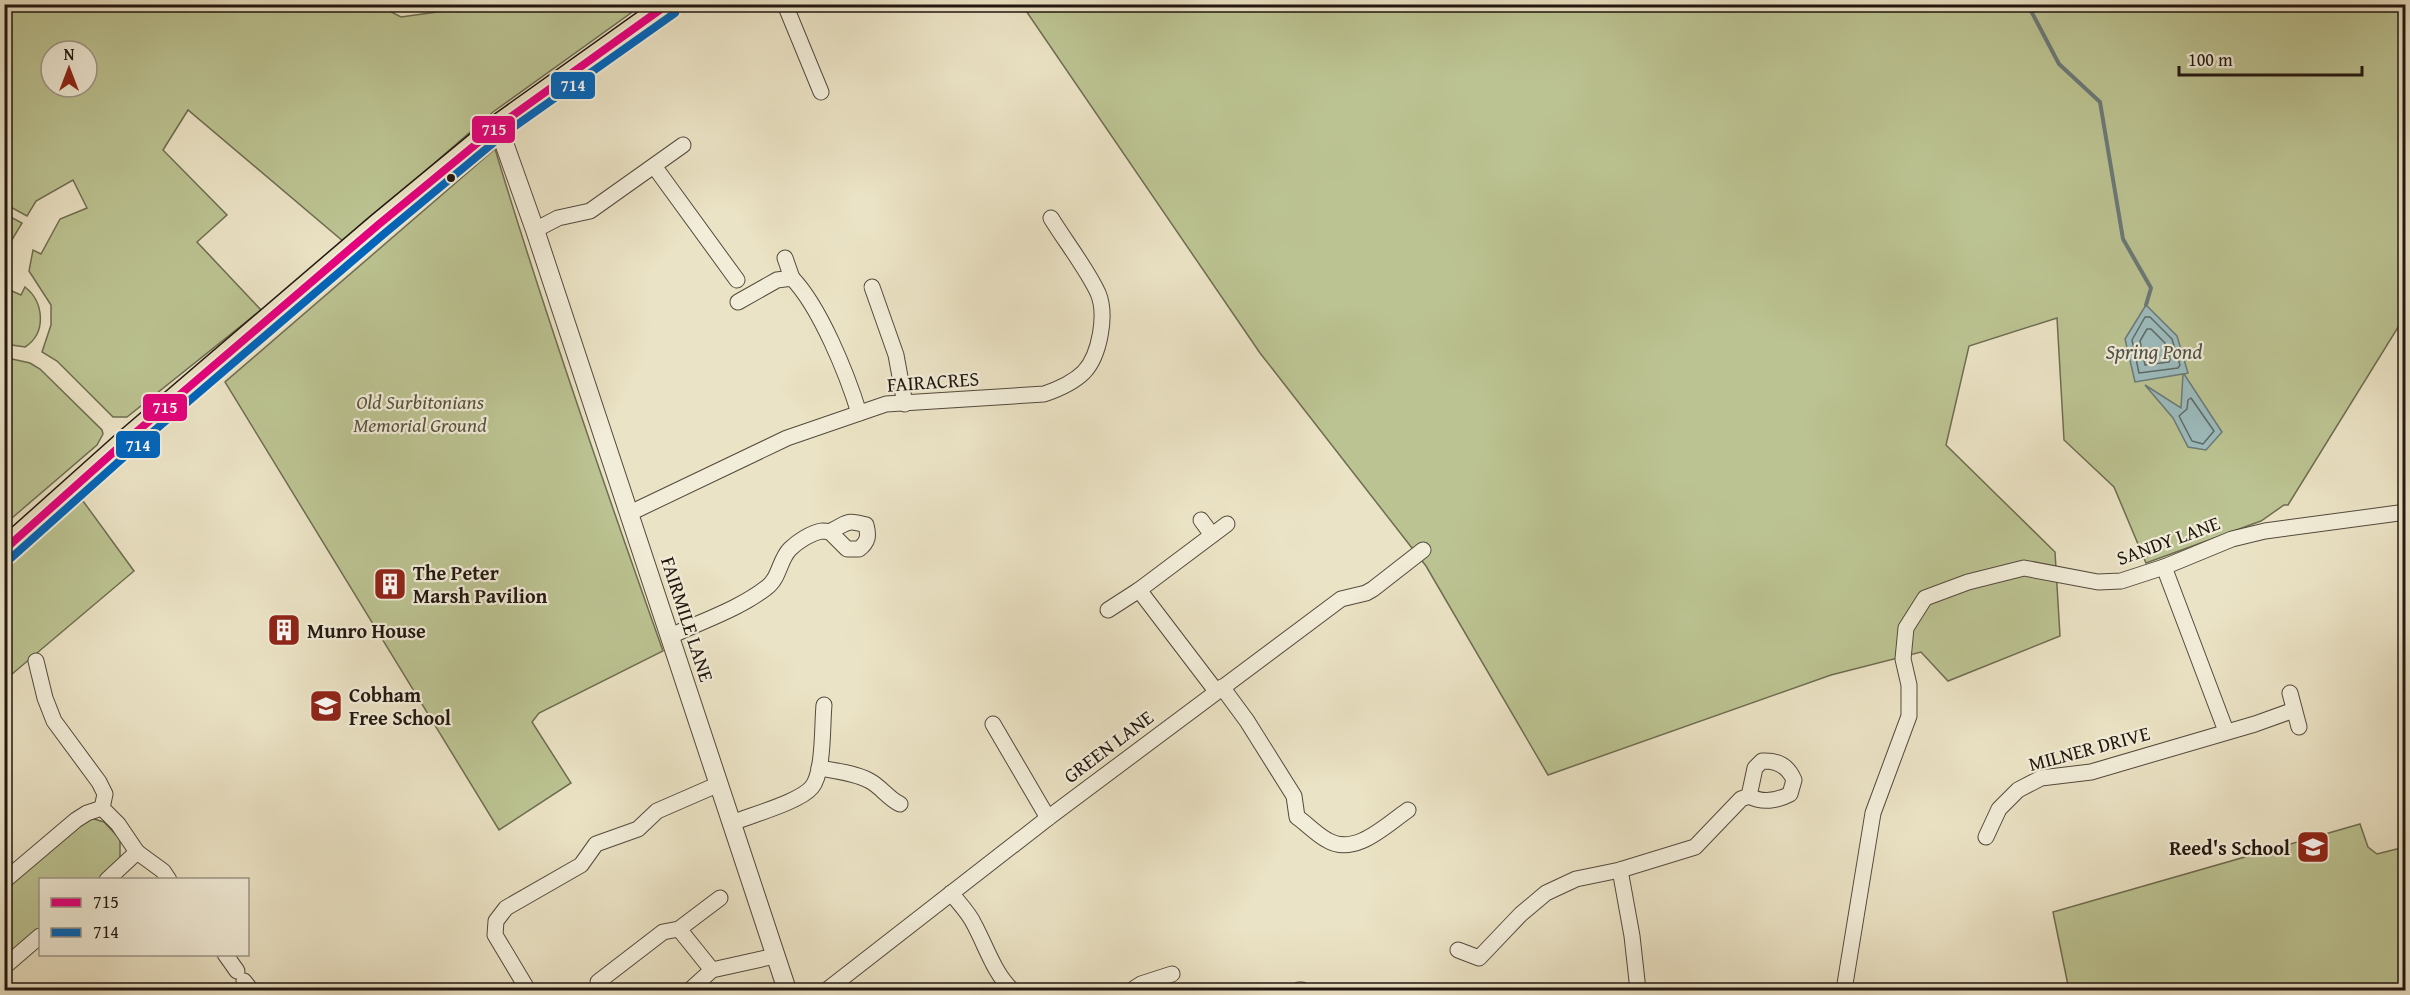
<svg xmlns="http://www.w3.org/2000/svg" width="2410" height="995" viewBox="0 0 2410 995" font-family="'Gentium Book Plus',serif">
	<rect width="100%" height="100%" fill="#ebe3c5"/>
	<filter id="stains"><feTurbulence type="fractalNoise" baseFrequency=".00333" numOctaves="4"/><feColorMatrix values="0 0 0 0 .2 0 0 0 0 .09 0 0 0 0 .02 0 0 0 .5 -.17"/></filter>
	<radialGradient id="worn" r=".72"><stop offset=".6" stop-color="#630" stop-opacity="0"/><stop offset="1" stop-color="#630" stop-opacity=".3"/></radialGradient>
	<g fill="#bcc392" stroke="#6e6d51" stroke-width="1.5" fill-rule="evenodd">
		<path d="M376,4L401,17L444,11L455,5H642L493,112L344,242L188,110L163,150L227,215L197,242L261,310L127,417H113L57,361L42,352L51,325V305L29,271L33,250L41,254L60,219L87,208L73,180L36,201L27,216L5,204V5ZM51,51H87V87H51Z"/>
		<polygon points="1022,5 2405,5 2405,316 2288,505 2284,505 2261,521 2146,563 2114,487 2064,440 2057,318 1969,346 1946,445 2055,552 2060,636 1948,681 1921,652 1831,675 1548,775 1426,566 1260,353"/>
		<path d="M495,149C546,318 604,485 663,651L539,713L532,722L571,783L499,830L225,382Z"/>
		<polygon points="5,214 22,223 7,248 5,256"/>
		<path d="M25,287C44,302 47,333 25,347L5,344V288L21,295Z"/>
		<polygon points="12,359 30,363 40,369 102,430 103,434 97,445 5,524 4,360"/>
		<polygon points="83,501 134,571 5,680 5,560"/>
		<polygon points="94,819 104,822 120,839 120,858 100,879 40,880 40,931 5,962 5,887 87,820"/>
		<polygon points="2360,824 2368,847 2377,854 2401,848 2405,860 2405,990 2069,990 2053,912"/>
	</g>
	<polygon fill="#9cbcbe" stroke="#6b7a78" stroke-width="1.5" points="2146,305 2177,336 2188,373 2184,374 2222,432 2206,450 2188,447 2173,418 2145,385 2181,408 2183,374 2135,382 2125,339"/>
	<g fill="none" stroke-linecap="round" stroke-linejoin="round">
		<g stroke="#5e6a67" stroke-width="1.5">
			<polygon points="2145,317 2150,317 2172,339 2180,365 2178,368 2139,373 2132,340"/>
			<polygon points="2147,329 2151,329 2165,343 2170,359 2169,362 2145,365 2140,341"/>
			<polygon points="2191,398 2214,431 2203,444 2192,441 2179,416 2187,409 2188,400"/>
		</g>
		<polyline stroke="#6b7a78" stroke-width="4" points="2029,7 2059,64 2100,102 2123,239 2151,288 2146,305"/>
		<defs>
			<g id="minor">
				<polyline points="787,4 786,7 821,92"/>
				<polyline points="654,166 737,280"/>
				<polyline points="535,230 558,218 590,211 683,145"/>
				<polyline points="785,258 792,278"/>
				<polyline points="872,287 896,355 905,404"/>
				<path d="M738,302L777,280L792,278C820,307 847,374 859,413"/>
				<path d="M630,513L787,438L886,404L1044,394C1059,389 1073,383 1084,372C1100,355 1107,314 1098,293C1087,269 1065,241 1051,218"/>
				<polyline points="1201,520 1212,535"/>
				<polyline points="2164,567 2226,731"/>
				<polyline points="1139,590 1216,691"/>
				<polyline points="1108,610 1139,590 1227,524"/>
				<path d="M671,636C702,621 739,609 766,588C780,578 779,560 790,549C798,541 811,533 822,531C826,531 828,532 831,531C848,523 845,519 866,525C869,536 868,542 859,549H847L830,532"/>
				<polyline points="36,661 45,698 54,721 99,782 105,794 102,808"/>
				<path d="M1222,687L1247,721L1294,796L1297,817C1307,824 1316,834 1327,840C1355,857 1386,825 1408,810"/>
				<polyline points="2290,693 2299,727"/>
				<polyline points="993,724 1048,818"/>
				<path d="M819,768C836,771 855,773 870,781C881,787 889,799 900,804"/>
				<path d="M732,823C751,815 800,802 812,787C824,772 822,725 824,705"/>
				<polyline points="1986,837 1999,809 2018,790 2041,778 2091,772 2255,724 2294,710"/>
				<polyline points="137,852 163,871 169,880"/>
				<polyline points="1620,870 1632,936 1638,990"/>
				<polyline points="4,881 76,820 87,813 102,808 118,824 137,852 107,880"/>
				<path d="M951,893C959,903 969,913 974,924C986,946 994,973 1012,990"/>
				<path d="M1458,950L1479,958L1521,914L1546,893L1576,879L1620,870L1695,847L1741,799L1749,796L1755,768L1762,761C1777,760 1788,766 1794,780L1790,794C1777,801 1762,803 1749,796"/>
				<polyline points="225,954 237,971"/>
				<polyline points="4,967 40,936"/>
				<polyline points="712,970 679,929 720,898"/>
				<polyline points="244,981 251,990"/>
				<polyline points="598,982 663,932 679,929"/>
				<polyline points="528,990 495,935 496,921 506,908 581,865 596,844 638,829 657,811 719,784"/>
				<polyline points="690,990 712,970 775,956"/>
				<polyline points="827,990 1048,818 1341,599 1366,593 1373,589 1423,550"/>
				<polyline points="1132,990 1141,984 1172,974"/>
				<polyline points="1299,990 1302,990"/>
				<polyline points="1844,990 1873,813 1909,716 1909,685 1903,659 1906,628 1925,598 1968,582 2024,568 2098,582 2121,581 2164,567 2232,539 2265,531 2406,512"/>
			</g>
			<polyline id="tertiary" points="498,126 535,230 787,990"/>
			<polyline id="primary" points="4,550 127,440 378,225 498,126 669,4"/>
		</defs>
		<use href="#minor" stroke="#544a3d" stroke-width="17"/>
		<use href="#tertiary" stroke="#544a3d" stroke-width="20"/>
		<use href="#primary" stroke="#211710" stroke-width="25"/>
		<use href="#minor" stroke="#f2edd9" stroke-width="15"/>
		<use href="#tertiary" stroke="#f2edd9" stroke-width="18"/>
		<use href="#primary" stroke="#ebe3c5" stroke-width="22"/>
		<defs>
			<polyline id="bus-1" points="4,550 127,440 378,225 498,126 668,4"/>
			<polyline id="bus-2" points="11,558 134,448 385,233 504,134 675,13"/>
		</defs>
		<use href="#bus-1" stroke="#f2edd9" stroke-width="12"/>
		<use href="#bus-2" stroke="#f2edd9" stroke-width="12"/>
		<use href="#bus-1" stroke="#e5007d" stroke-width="8"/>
		<use href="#bus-2" stroke="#0065bd" stroke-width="8"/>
	</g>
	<defs>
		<symbol id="building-square" viewBox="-11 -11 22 22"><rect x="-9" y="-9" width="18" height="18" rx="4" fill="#8f2418" stroke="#f2edd9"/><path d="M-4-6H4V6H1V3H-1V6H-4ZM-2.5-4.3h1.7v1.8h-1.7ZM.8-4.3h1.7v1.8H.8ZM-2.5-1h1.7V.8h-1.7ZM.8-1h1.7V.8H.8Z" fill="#fff"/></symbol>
		<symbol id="school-square" viewBox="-11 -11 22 22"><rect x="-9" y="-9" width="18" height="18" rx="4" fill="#8f2418" stroke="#f2edd9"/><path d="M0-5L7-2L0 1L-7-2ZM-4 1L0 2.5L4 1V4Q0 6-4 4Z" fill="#fff"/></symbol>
	</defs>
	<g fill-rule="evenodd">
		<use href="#building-square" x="371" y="565" width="38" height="38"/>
		<use href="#building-square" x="265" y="611" width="38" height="38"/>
		<use href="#school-square" x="307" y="687" width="38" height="38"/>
		<use href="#school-square" x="2294" y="828" width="38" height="38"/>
	</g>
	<circle fill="#211710" stroke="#f2edd9" stroke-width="2" cx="451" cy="178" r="5"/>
	<g text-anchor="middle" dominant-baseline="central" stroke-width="4.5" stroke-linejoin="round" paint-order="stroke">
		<g font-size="20" fill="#211710" stroke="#f2edd9">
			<text transform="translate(933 381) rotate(-4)">FAIRACRES</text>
			<text transform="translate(2168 540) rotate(-20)">SANDY LANE</text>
			<text transform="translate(688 619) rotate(72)">FAIRMILE LANE</text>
			<text transform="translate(1108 746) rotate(-37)">GREEN LANE</text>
			<text transform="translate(2089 748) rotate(-15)">MILNER DRIVE</text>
		</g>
		<g font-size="20" font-style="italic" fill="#57533e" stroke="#f2edd9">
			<text x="420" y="401">Old Surbitonians<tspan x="420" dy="23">Memorial Ground</tspan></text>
		</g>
		<g font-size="20" font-weight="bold" fill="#211710" stroke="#f2edd9" text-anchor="start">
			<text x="413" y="572">The Peter<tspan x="413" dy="23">Marsh Pavilion</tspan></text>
			<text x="307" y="630">Munro House</text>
			<text x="349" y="694">Cobham<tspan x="349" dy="23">Free School</tspan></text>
			<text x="2290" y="847" text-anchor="end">Reed's School</text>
		</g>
		<g font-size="21" font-style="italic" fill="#4c514d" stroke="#f2edd9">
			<text x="2154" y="351">Spring Pond</text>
		</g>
	</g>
	<g stroke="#f2edd9" stroke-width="2">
		<rect x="550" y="71" width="46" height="29" rx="6" fill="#0065bd"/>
		<rect x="471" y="115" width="45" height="29" rx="6" fill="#e5007d"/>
		<rect x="142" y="393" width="46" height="29" rx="6" fill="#e5007d"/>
		<rect x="115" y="430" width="46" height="29" rx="6" fill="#0065bd"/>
	</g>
	<g font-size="16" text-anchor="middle" font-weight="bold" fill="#fff">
		<text x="573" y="91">714</text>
		<text x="494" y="135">715</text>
		<text x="165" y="413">715</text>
		<text x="138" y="451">714</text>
	</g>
	<rect width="2410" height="995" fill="none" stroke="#ebe3c5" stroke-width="24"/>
	<rect x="6" y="6" width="2398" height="983" fill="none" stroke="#211710" stroke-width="3"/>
	<rect x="12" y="12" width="2386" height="971" fill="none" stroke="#211710" stroke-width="1.5"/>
	<rect x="39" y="878" width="210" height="78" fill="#f2edd9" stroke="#9e9789" stroke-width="1.5"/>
	<rect x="51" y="898" width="30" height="9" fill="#e5007d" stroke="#9e9789" stroke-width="1.5"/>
	<text x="93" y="908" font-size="18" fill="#211710">715</text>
	<rect x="51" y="928" width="30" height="9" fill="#0065bd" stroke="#9e9789" stroke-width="1.5"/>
	<text x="93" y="938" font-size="18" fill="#211710">714</text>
	<g transform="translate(69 69)"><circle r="28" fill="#f2edd9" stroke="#9e9789" stroke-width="1.5"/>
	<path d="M0-4.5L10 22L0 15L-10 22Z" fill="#8f2418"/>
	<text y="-9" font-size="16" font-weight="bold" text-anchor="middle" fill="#211710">N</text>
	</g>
	<path d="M2179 66v9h183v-9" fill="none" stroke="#211710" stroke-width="3"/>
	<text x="2188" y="66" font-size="18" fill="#211710" stroke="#f2edd9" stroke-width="4.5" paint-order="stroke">100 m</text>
	<rect width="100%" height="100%" filter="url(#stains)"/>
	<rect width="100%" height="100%" fill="url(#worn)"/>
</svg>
